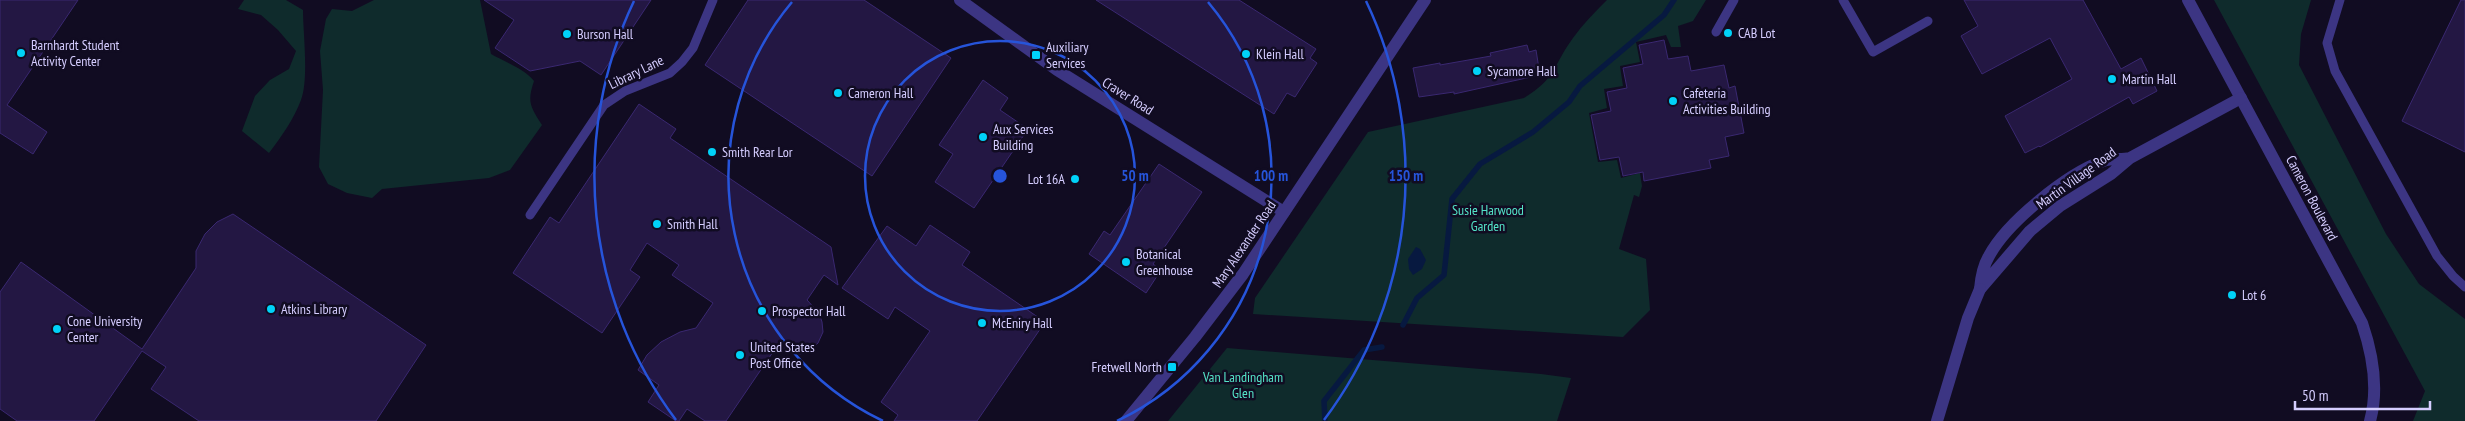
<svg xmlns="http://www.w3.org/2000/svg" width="2465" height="421" viewBox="0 0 2465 421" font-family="'PT Sans Narrow',sans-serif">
	<rect width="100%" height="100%" fill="#110c22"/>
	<g fill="#0f2b2c">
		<path d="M244,0H286L303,10C303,33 309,79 301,100C294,119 281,137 269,153L242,131L255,96L270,80L289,69L296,51L278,30L261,15L238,9Z"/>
		<path d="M374,0H480L491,54C505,62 525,69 534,81C527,102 530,106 542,125L510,170L489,178L382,189L372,198L347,193L328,184L319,167L323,90L320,51L326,19L332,9L352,11Z"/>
		<path d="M1607,0H1706L1693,21L1678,26L1681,47H1671L1666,35L1636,42L1640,62L1620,66L1623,86L1604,89L1607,108L1589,113L1598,162L1617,160L1621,178L1640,173L1642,186L1639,197L1634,195L1619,249L1646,259L1650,310L1623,337L1253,314L1255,298L1368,132L1524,98C1557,78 1553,65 1573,38C1583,24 1595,12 1607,0Z"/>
		<polygon points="2214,0 2311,0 2301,34 2299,65 2386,234 2419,284 2465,319 2465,421 2413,421 2425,391"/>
		<polygon points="1227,348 1541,374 1571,378 1557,421 1168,421"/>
	</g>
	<polygon fill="#071940" points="1416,247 1420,249 1426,260 1422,269 1413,275 1409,269 1408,259"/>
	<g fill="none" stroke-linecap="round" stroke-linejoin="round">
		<g stroke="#071940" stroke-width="5.5">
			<polyline points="1403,325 1417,298 1444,275 1452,199 1480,164 1533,132 1569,102 1580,86 1664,15 1674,0"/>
			<polyline points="1325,421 1324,401 1364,350 1382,347"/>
		</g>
	</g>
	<g fill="#231743" stroke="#3a2871">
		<polygon points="0,0 78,0 7,105 47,132 33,154 0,133"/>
		<polygon points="484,0 651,0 601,75 580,61 530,71 495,48 514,20"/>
		<polygon points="748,0 864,0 951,58 872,176 705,65"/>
		<polygon points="1096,0 1239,0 1316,49 1310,58 1317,63 1295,97 1287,93 1274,114"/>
		<polygon points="1964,0 2083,0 2121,69 2141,58 2157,91 2133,104 2129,97 2040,147 2039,146 2025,153 2005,116 2072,79 2050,38 1982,74 1961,36 1978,26"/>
		<polygon points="2461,0 2465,0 2465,152 2402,121"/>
		<polygon points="1664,40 1668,59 1688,56 1691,71 1724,65 1729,88 1735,86 1744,133 1725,137 1729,156 1709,160 1711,168 1644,181 1643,172 1623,176 1619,157 1600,160 1591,115 1611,111 1607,92 1627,88 1623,68 1643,64 1639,45"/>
		<polygon points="1527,45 1529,52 1536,50 1540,75 1454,94 1454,92 1419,97 1413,68 1440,63 1440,65 1491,56 1490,53"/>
		<polygon points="983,80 1008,98 1000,110 1028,129 974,208 935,182 953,154 939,145"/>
		<polygon points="639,104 676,129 670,138 831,247 838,285 824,275 807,300 819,313 822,322 823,332 818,343 810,351 800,354 775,349 726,421 705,421 687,409 679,421 676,421 648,402 659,385 638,370 647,355 661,342 680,332 696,328 713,303 672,275 679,265 647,243 630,270 640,277 602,333 513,273 550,217 559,223"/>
		<polygon points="1159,164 1202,192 1153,264 1161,270 1146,293 1089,254 1104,231 1110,235"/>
		<polygon points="233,214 426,345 376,421 199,421 151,389 166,367 142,351 94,421 17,421 0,409 0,292 21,262 142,349 196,268 196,251 205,234 217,222"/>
		<polygon points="930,225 970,252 962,265 1045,322 977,421 894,421 898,415 881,402 930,331 895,307 888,319 842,288 887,226 916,246"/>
	</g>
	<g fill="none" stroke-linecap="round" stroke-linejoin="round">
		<g stroke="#3c3583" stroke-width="9">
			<polyline points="1843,0 1873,52 1928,21"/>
			<polyline points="2340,0 2327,43 2335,71 2437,256 2453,276 2465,287"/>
			<polyline points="1716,32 1734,0"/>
			<polyline points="530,215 604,105 625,91 670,73 682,62 693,48 713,0"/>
		</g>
		<g stroke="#3c3583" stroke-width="12">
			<path d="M2188,0L2362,323C2373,355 2379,388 2370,421"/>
			<path d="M2130,158C2121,160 2112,158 2103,161C2067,174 2007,222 1989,256C1983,266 1981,277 1980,289L2030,231L2060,206L2111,174L2130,158L2241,98"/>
			<polyline points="1937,421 1968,318 1980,289"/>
		</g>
		<g stroke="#3c3583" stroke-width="12">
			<polyline points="960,0 1057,70 1284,212"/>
			<polyline points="1126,421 1195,337 1243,274 1425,0"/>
		</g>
	</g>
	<g fill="none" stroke="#2654da" stroke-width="2.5">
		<circle cx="1000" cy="176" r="135"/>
		<path d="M883 421A271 271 0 0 1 792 2M1208 2A271 271 0 0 1 1117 421"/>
		<path d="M676 420A406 406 0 0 1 634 1M1366 1A406 406 0 0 1 1324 420"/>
	</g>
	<g fill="#00d2f8" stroke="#110c22" stroke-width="2">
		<circle cx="1728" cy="33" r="5"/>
		<circle cx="567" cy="34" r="5"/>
		<circle cx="21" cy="53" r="5"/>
		<circle cx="1246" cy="54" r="5"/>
		<rect x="1031" y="50" width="10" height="10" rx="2.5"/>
		<circle cx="1477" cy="71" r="5"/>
		<circle cx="2112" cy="79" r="5"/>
		<circle cx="838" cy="93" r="5"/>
		<circle cx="1673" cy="101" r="5"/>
		<circle cx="983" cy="137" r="5"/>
		<circle cx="712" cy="152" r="5"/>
		<circle cx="1075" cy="179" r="5"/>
		<circle cx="657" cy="224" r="5"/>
		<circle cx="1126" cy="262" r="5"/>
		<circle cx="2232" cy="295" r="5"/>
		<circle cx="271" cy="309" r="5"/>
		<circle cx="762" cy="311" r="5"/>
		<circle cx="982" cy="323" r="5"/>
		<circle cx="57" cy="329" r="5"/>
		<circle cx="740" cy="355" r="5"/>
		<rect x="1167" y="362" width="10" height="10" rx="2.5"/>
	</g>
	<g text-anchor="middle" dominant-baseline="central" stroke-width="5" stroke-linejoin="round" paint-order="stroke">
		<g font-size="14" fill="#d5cdff" stroke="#110c22" text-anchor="start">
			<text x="1738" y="33">CAB Lot</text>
			<text x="577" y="34">Burson Hall</text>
			<text x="31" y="45">Barnhardt Student<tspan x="31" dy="16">Activity Center</tspan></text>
			<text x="1046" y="47">Auxiliary<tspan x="1046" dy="16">Services</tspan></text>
			<text x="1256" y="54">Klein Hall</text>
			<text x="1487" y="71">Sycamore Hall</text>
			<text x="2122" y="79">Martin Hall</text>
			<text x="848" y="93">Cameron Hall</text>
			<text x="1683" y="93">Cafeteria<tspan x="1683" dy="16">Activities Building</tspan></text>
			<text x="993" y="129">Aux Services<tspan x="993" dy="16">Building</tspan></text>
			<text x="722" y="152">Smith Rear Lor</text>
			<text x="1065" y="179" text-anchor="end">Lot 16A</text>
			<text x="667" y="224">Smith Hall</text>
			<text x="1136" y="254">Botanical<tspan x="1136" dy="16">Greenhouse</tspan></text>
			<text x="2242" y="295">Lot 6</text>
			<text x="281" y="309">Atkins Library</text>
			<text x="772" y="311">Prospector Hall</text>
			<text x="67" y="321">Cone University<tspan x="67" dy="16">Center</tspan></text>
			<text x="992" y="323">McEniry Hall</text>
			<text x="750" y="347">United States<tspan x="750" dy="16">Post Office</tspan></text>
			<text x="1162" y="367" text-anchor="end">Fretwell North</text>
		</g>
		<g font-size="14" fill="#d5cdff" stroke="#110c22">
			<text transform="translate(636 72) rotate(-26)">Library Lane</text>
			<text transform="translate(1128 96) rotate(32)">Craver Road</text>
			<text transform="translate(2076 178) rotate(-36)">Martin Village Road</text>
			<text transform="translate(2312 198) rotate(62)">Cameron Boulevard</text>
			<text transform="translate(1244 244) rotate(-56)">Mary Alexander Road</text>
		</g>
		<g font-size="14" fill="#54e4c8" stroke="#110c22">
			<text x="1488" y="210">Susie Harwood<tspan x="1488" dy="16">Garden</tspan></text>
			<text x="1243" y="377">Van Landingham<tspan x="1243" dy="16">Glen</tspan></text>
		</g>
	</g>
	<circle cx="1000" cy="176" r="8" fill="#2654da" stroke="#110c22" stroke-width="2.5"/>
	<g font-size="15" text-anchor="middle" font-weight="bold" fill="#2654da" stroke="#110c22" stroke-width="5" stroke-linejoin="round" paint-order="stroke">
		<text x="1135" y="181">50 m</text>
		<text x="1271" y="181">100 m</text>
		<text x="1406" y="181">150 m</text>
	</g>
	<path d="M2295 401v8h135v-8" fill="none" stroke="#d5cdff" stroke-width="2.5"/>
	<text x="2302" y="401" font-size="15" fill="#d5cdff" stroke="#110c22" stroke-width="4" paint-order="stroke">50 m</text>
</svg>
